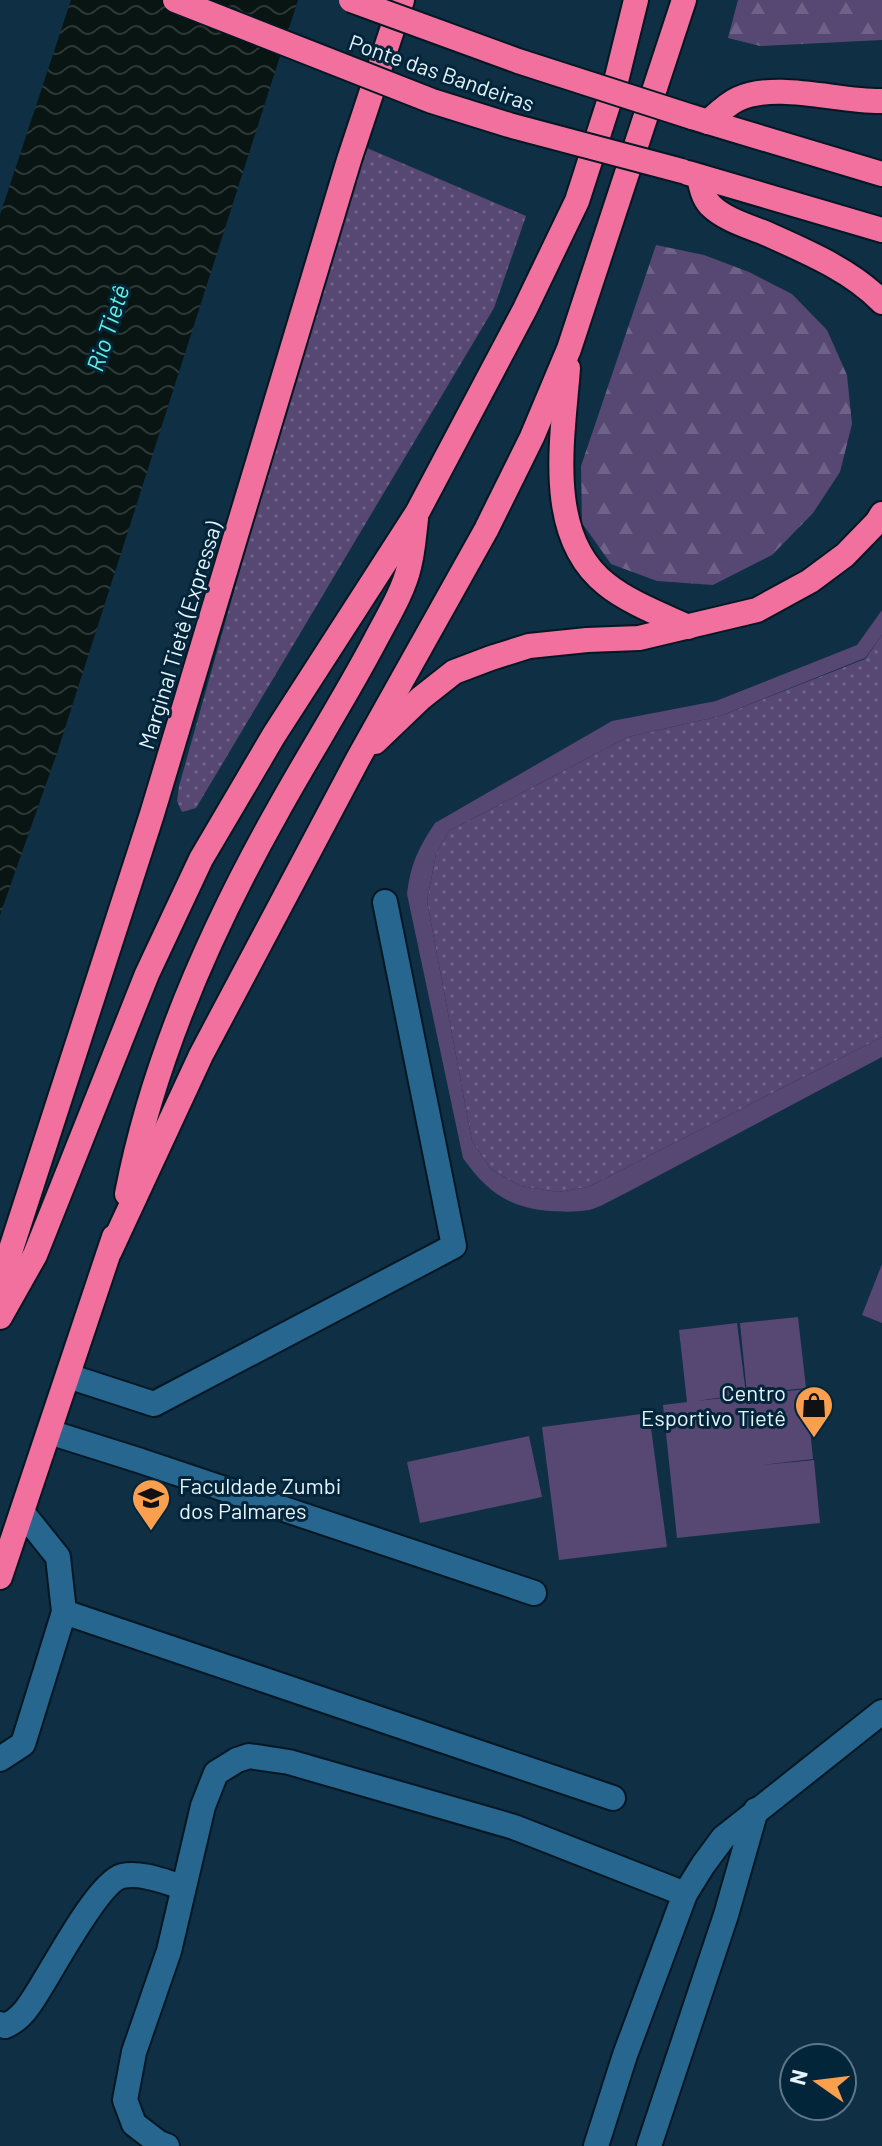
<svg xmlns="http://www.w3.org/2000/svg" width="882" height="2146" viewBox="0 0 882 2146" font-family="Barlow,sans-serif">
	<defs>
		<pattern id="grass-dots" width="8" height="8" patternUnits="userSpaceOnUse" patternTransform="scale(2)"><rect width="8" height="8" fill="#574773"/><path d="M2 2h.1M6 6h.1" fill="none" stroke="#6f6288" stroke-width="1.8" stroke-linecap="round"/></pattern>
		<pattern id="forest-firs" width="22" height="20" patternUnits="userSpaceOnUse" patternTransform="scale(2)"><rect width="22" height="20" fill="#574773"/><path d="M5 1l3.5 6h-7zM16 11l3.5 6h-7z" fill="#6f6288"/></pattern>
		<pattern id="water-waves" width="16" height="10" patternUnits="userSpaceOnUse" patternTransform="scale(2)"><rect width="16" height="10" fill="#081512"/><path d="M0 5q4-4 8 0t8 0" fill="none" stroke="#2c3835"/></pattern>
	</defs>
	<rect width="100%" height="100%" fill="#0e2f44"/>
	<g fill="url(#grass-dots)">
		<polygon points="360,145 526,216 494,308 196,808 182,812 177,801 179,786"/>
		<polygon points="882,635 882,1037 588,1187 558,1192 520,1186 491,1169 472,1141 427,901 436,854 449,831 628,737 720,716 865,659"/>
	</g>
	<g fill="url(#forest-firs)">
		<polygon points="738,0 882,0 882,40 760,46 728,38"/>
		<polygon points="656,245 704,255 749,272 792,294 827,330 847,375 852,424 840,472 813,513 772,555 713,585 657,581 611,564 582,523 581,466"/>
	</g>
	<g fill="#574773">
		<path d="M882,610V635L865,658L720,716L628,737L449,831L436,854L427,901L472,1141L491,1169L520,1186L558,1192L588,1187L882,1037V1057L624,1194C613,1199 601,1207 589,1210C578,1212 563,1212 551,1211C509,1208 487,1192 463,1158L407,894C411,863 418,849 435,823L612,721L716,701L857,645Z"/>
		<polygon points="882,1264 882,1323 862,1315"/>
		<polygon points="798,1317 806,1388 747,1394 740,1323"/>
		<polygon points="737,1323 746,1394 696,1401 806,1389 813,1459 761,1465 814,1460 820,1523 677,1538 663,1405 687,1402 679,1330"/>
		<polygon points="649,1413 667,1547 559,1560 542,1427"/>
		<polygon points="529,1436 542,1497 420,1523 407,1462"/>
	</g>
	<polygon fill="url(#water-waves)" points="71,0 298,0 58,750 0,915 0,215"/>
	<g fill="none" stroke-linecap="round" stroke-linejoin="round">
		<defs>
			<g id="minor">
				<polyline points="68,1376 154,1404 454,1246 385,902"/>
				<polyline points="49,1432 138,1460 534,1593"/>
				<polyline points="64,1612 613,1798"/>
				<polyline points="0,1759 23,1744 64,1612 58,1557 22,1512"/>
				<path d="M0,2024L5,2026C23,2019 32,2001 42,1985C56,1963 99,1882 122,1876C143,1872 165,1882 183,1887"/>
				<polyline points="167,2146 159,2143 134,2124 125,2100 134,2052 169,1951 203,1806 216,1773 237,1760 249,1756 289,1762 514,1827 685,1894"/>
				<polyline points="596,2146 625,2055 685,1894 703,1865 723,1838 882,1712"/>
				<polyline points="649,2146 726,1915 756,1810"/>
			</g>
			<g id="highway">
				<polyline points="692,117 882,174"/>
				<path d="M708,122C717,114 727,104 738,99C777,81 839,102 882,101"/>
				<polyline points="688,173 882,230"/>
				<path d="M699,177C701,187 703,197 710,205C724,219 747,226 765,233C805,251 851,270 882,302"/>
				<path d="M568,368C563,437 544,535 606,584C628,602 662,615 688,627"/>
				<polyline points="375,742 421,698 454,672 491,658 529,646 587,640 639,638 757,610 810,581 845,555 877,522 882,514"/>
				<path d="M127,1194C153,1059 210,931 277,812C309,754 345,698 376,639C387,618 404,590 409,567C413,552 414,535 416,519"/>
				<polyline points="110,1251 201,1055 359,757 486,530 532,437 569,349 684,0"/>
				<polyline points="0,1283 152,814 349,160 402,0"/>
				<polyline points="0,1317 35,1255 147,974 201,859 274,735 417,513 525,309 577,201 617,77 636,0"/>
				<polyline points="0,1577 114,1237"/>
			</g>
		</defs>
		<use href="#minor" stroke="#041723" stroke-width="28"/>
		<use href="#highway" stroke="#041723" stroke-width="28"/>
		<use href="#minor" stroke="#27678f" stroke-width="24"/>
		<use href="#highway" stroke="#f1709e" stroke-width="24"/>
		<defs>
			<g id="highway-bridge">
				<polyline points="175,0 432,101 509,125 682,171"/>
				<polyline points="351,0 518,61 692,117"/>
			</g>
		</defs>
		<use href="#highway-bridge" stroke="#041723" stroke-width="28" stroke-linecap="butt"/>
		<use href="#highway-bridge" stroke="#f1709e" stroke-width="24"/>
	</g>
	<defs>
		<symbol id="shop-pin" viewBox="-11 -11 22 30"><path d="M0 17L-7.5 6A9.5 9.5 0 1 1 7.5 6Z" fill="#fa9f4e" stroke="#03253a"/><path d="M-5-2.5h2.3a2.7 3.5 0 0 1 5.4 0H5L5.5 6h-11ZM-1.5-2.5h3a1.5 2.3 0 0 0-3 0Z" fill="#111"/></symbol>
		<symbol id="university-pin" viewBox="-11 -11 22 30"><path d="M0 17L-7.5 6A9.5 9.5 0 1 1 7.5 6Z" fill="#fa9f4e" stroke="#03253a"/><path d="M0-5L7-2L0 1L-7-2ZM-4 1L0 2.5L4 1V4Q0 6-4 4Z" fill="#111"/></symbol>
	</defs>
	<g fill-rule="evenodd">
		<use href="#shop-pin" x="792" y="1383" width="44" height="60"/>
		<use href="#university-pin" x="129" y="1476" width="44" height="60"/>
	</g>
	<g text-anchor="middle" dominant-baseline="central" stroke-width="6" stroke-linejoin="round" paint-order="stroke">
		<g font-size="22" fill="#e6f3fc" stroke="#03253a">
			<text transform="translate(442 72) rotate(19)">Ponte das Bandeiras</text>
			<text transform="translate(179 635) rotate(-73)">Marginal Tietê (Expressa)</text>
		</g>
		<g font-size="22" fill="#e6f3fc" stroke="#03253a" text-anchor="end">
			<text x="786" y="1392">Centro<tspan x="786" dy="25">Esportivo Tietê</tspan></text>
			<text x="179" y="1485" text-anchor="start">Faculdade Zumbi<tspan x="179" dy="25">dos Palmares</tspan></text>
		</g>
		<g font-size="24" font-style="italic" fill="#61f3da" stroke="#03253a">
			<text transform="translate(107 328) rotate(-72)">Rio Tietê</text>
		</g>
	</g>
	<g transform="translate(818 2082) rotate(284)"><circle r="38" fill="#03253a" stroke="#5e7788" stroke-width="2"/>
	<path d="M0-6L14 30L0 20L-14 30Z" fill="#fa9f4e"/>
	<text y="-12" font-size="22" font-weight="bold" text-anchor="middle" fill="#e6f3fc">N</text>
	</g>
</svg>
